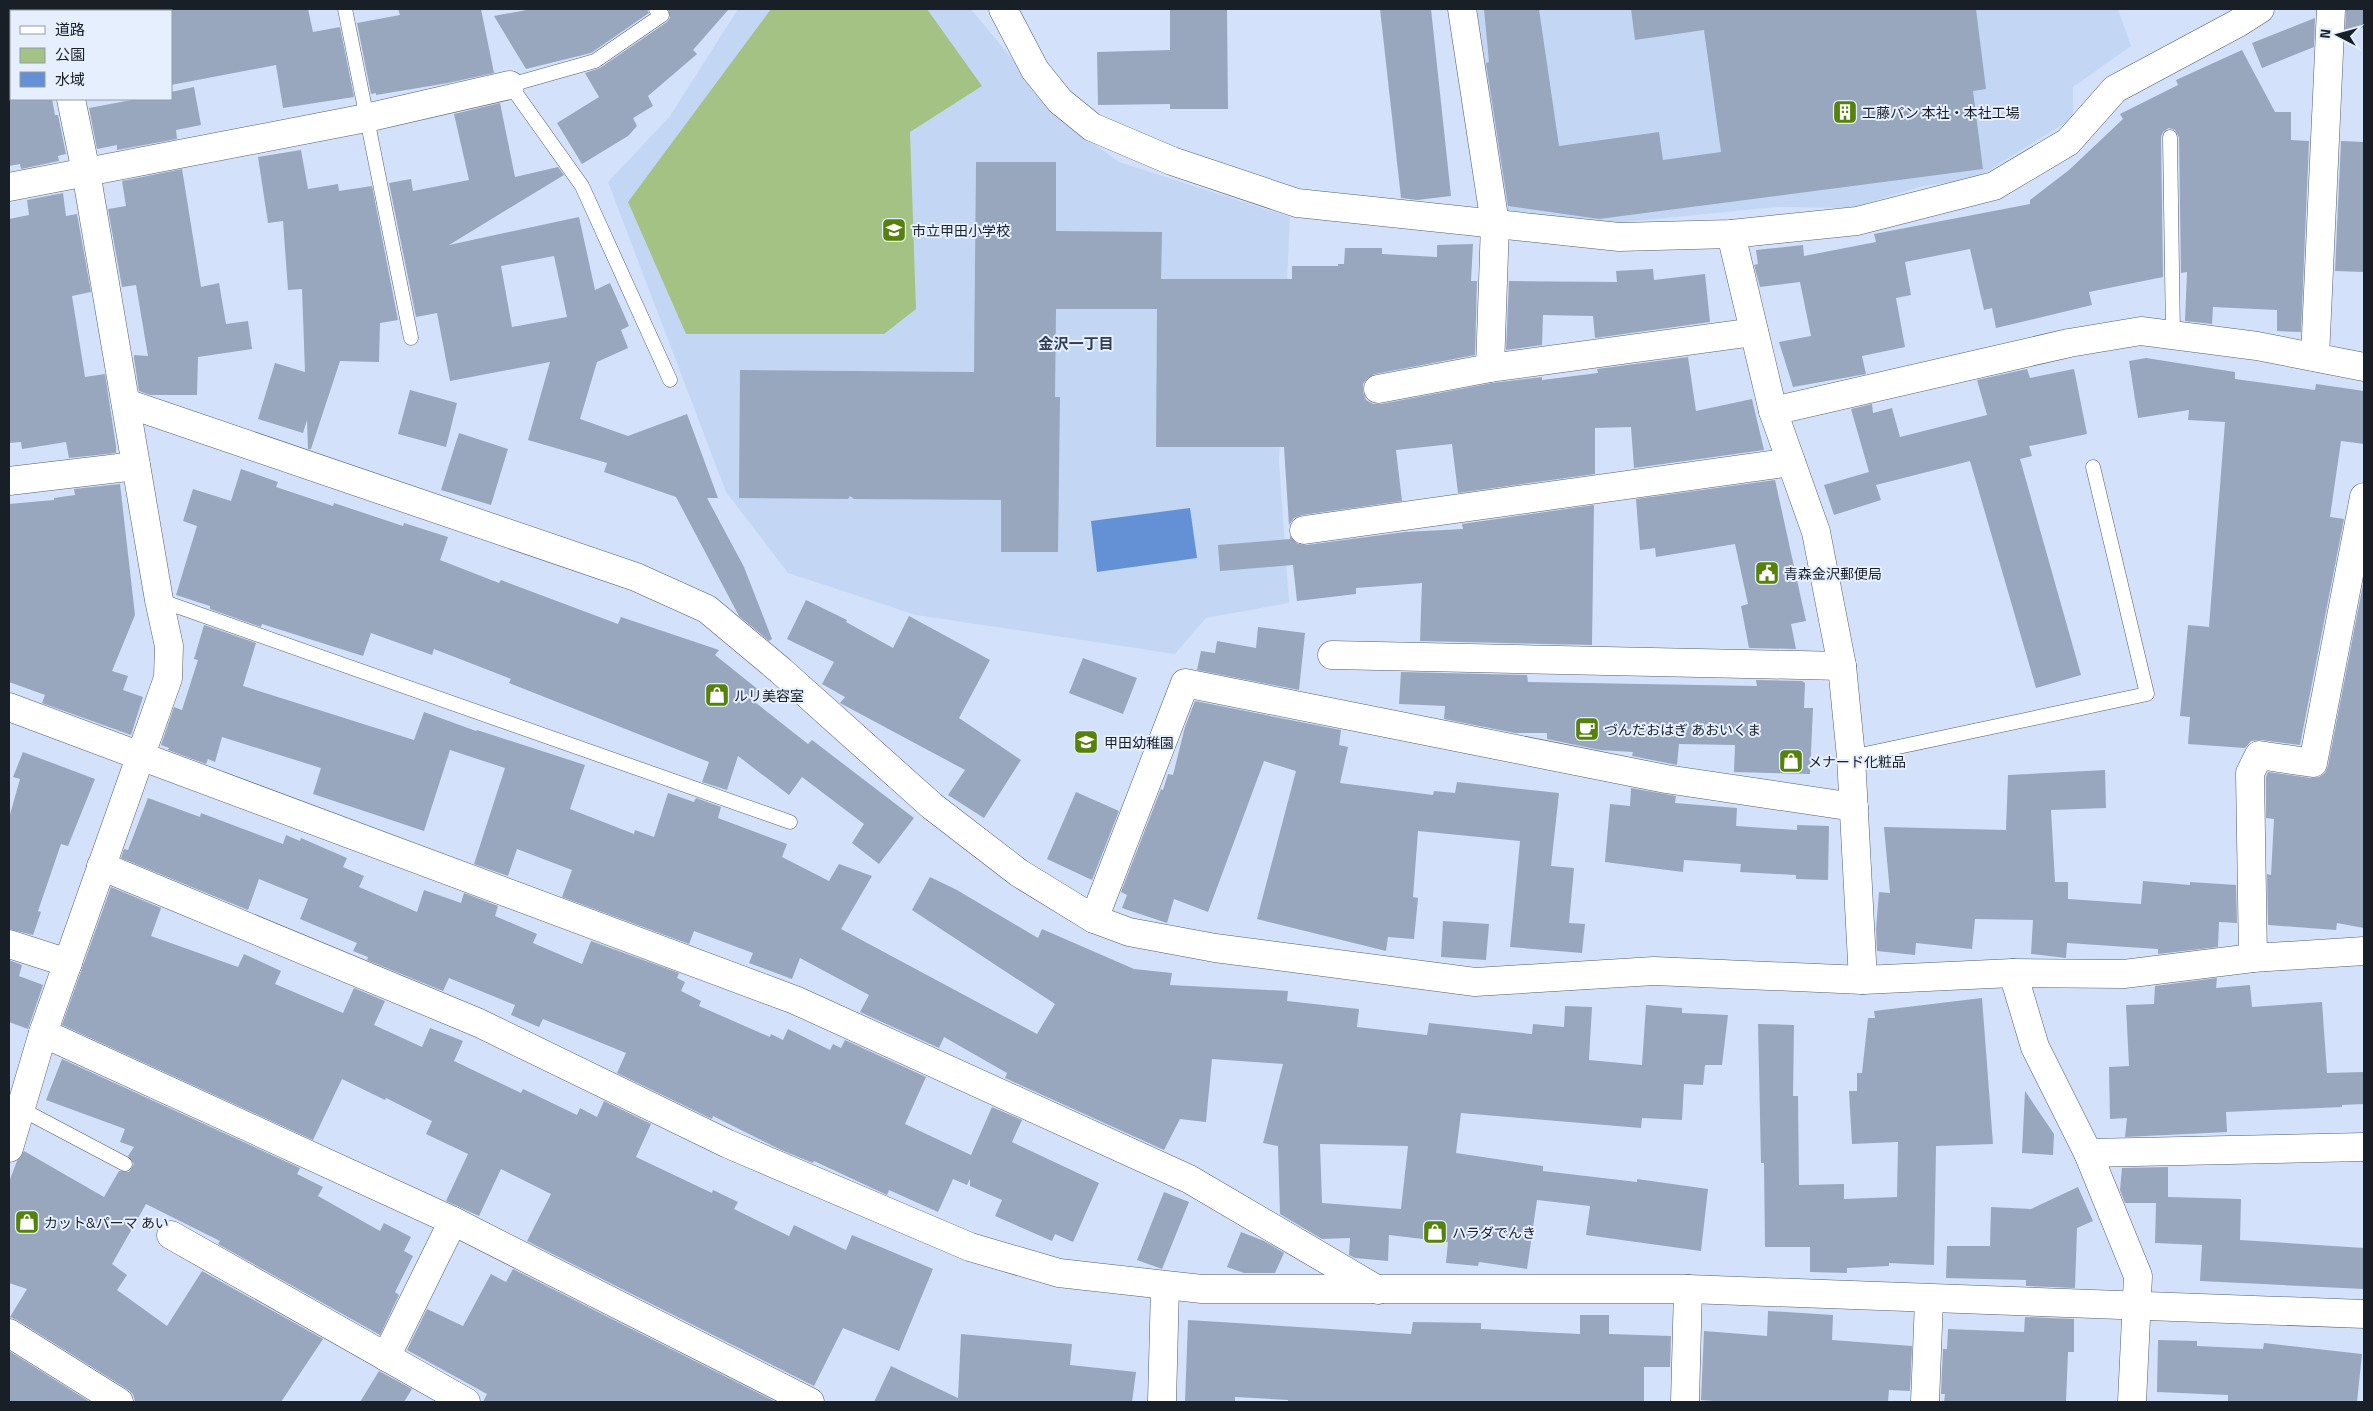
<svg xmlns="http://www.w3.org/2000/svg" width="2373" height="1411" viewBox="0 0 2373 1411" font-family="'Titillium Web','Noto Sans JP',sans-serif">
	<rect width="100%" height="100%" fill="#d3e2fa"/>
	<g fill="#c3d7f5">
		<polygon points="738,9 971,9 1065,123 1119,162 1290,217 1279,461 1289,603 1206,618 1175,654 916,615 788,573 726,492 608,182 670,116"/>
		<polygon points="1475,9 2118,9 2131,46 2073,87 2073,118 1973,180 1923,186 1851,208 1776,207 1606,224 1503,212"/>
	</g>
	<polygon fill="#a4c284" points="771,9 927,9 982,86 910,132 916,309 884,334 686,334 628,202"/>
	<polygon fill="#6490d5" points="1190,508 1197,558 1097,572 1091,521"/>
	<g fill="#98a7be" fill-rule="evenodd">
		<polygon points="171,9 308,9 313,32 340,27 354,97 283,108 276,65 171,85"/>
		<polygon points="398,9 481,9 494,73 448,83 376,95 376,93 371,94 357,23 400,15"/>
		<polygon points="532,9 647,9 649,13 591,53 526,69 494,16"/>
		<polygon points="668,9 729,9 693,50 697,54 648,96 653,106 633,118 637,126 628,136 582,164 557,123 599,97 585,73 600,68 667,22 670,18"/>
		<polygon points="1170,9 1227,9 1228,109 1170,109 1170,104 1098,105 1097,52 1170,50"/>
		<polygon points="1380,9 1431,9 1451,196 1417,200 1401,198"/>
		<polygon points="1484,9 1539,9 1559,146 1659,132 1663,160 1721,152 1704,30 1635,40 1631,9 1976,9 1986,89 1973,91 1983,169 1599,219 1508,206 1486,63 1489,62"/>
		<polygon points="2346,9 2364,9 2364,27 2345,34"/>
		<polygon points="2315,18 2314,47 2262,68 2252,43"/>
		<polygon points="2242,50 2275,112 2291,112 2291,140 2309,141 2301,332 2277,331 2277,310 2213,307 2212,324 2185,321 2187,272 2181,273 2179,137 2175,130 2169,128 2163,132 2161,137 2163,277 2089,292 2092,305 1996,328 1992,308 1984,310 1970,249 1905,262 1911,295 1896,298 1905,347 1862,356 1866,374 1793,387 1779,342 1811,336 1800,282 1760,287 1754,265 1758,264 1756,250 1803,245 1804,256 1876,242 1874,234 2030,204 2030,200 2069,170 2123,119 2120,114 2178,85 2176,80"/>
		<polygon points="194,87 201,125 176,130 177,139 117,150 117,145 97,149 89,108 137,99 171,99 171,92"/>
		<polygon points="9,99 52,99 55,115 58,115 66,154 58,156 59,161 21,169 20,164 9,166"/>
		<path d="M500,103L515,177L558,167L564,175L449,245L579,217L595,290L610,283L629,326L621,330L628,348L597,362L580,419L628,436L687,414L718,498H707L744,567L772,639L769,641L739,616L676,497L604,472L607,463L528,440L550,362L450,381L437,313L416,317L389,183L411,179L413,191L469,180L454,114ZM554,256L567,317L512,327L501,266Z"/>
		<polygon points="2341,141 2364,142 2364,272 2335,271"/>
		<polygon points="301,150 308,189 338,184 339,191 372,186 398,320 380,323 379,362 340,361 311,449 308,449 307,420 303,433 258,419 275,363 305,372 302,289 288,290 283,221 268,223 258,157"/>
		<polygon points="976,162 1056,162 1056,231 1162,232 1161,279 1292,279 1292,266 1338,266 1338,264 1344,264 1345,248 1382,248 1382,254 1437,257 1437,245 1473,244 1471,281 1477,281 1475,355 1375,374 1368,378 1363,384 1363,392 1366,400 1373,404 1381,404 1492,383 1542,377 1542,380 1598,373 1597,369 1688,357 1696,411 1752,399 1764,450 1634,468 1631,427 1595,428 1595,474 1458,493 1452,444 1396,450 1402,501 1302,515 1294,518 1289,525 1284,447 1156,447 1157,309 1056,309 1055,397 1060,397 1058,552 1001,552 1001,500 854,499 850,496 848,499 739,498 740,370 974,372"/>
		<polygon points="182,169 201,287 219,283 226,324 248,321 252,349 198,357 197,395 150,395 139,391 134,358 134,355 148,356 136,285 122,287 108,209 126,206 122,181"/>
		<polygon points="63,193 66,216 77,214 91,292 72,296 85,377 105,374 116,446 116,453 69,458 66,442 22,449 21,442 9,443 9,219 29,215 27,200"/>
		<polygon points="1653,269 1654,280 1705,274 1710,322 1595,338 1593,316 1543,315 1542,345 1506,350 1509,281 1617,282 1616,271"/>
		<polygon points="2146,358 2235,372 2235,379 2315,390 2316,384 2364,391 2364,444 2341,441 2330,517 2344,519 2300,745 2261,740 2251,741 2245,748 2188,744 2190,717 2180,716 2188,625 2209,627 2225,422 2188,420 2189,410 2138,418 2129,361"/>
		<polygon points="2027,369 2030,378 2074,369 2087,434 2029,446 2032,456 2020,459 2081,675 2036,688 1970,461 1876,485 1881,500 1834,515 1824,485 1869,472 1851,409 1872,404 1873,413 1892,408 1900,437 1987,415 1977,380"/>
		<polygon points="410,390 457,403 446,447 398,434"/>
		<polygon points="459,433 508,449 491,505 441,490"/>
		<polygon points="241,469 278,482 276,487 333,506 334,503 403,526 404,523 448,537 440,560 499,583 501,580 618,624 621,617 719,650 715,655 760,691 756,703 808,744 812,740 914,818 879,864 852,843 864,824 802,777 789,795 738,756 727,790 702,782 709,762 509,683 511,679 434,649 432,655 371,633 363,656 262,624 261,627 210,609 210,606 176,595 197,526 183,521 193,489 231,501"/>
		<polygon points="1775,480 1806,621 1791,624 1796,649 1749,648 1741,606 1748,604 1735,544 1656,557 1655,548 1640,550 1636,499"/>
		<polygon points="120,484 135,615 112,671 128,676 123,690 143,697 131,735 42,703 45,695 9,682 9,504 54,500 54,498 75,495 74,489"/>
		<polygon points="1594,505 1592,645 1420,641 1422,583 1356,588 1356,594 1297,601 1293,565 1220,571 1218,545 1290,539 1290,536 1298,544 1306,545 1405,532 1463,529 1462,524"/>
		<polygon points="2364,579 2364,928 2337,923 2336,930 2268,925 2267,874 2271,875 2274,819 2266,818 2266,777 2268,772 2311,778 2319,777 2325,773 2328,766"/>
		<polygon points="806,600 847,620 846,622 893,648 909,616 990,660 959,718 1021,760 984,818 948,795 965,770 840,703 845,697 822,684 834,662 787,639"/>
		<path d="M204,625L256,643L243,686L414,740L424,712L476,731L477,730L585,765L570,809L634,834L635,830L654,837L668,793L694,802L696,798L721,807L718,818L787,844L782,857L829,881L839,864L872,876L841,929L1037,1034L1055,1004L912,910L930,877L957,890L1038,938L1042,929L1134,969L1172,973L1170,985L1288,991L1287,1001L1359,1009L1357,1027L1427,1035L1429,1023L1532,1034L1533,1024L1564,1027L1565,1006L1592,1007L1589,1060L1642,1065L1646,1005L1682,1008V1013L1728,1015L1722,1065H1705L1703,1085L1684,1084L1682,1120L1642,1118L1641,1128L1461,1113L1456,1153L1543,1166V1171L1637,1182V1179L1708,1189L1701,1251L1586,1235L1590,1206L1537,1200L1527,1269L1479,1262L1478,1266L1446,1263L1448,1242L1389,1235L1388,1261L1355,1258L1349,1255L1350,1238L1322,1239L1280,1214L1278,1146L1263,1143L1283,1064L1212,1059L1206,1122L1180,1119L1164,1150L1005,1078L1007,1073L944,1037L939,1048L860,1012L869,995L800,958L792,979L749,963L753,953L694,931L689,944L562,897L572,870L517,849L508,876L474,864L505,768L450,750L424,831L313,794L321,768L222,737L215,762L208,759L206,764L168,750L169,748L161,745L174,707L182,710L198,660L194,659ZM1320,1144L1408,1146L1401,1209L1322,1203Z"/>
		<polygon points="1258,627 1305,633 1299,690 1197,670 1201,651 1215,653 1217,641 1256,648"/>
		<polygon points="1083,658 1137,678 1123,714 1069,693"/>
		<polygon points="1401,672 1527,675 1528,682 1757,686 1756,680 1802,681 1805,683 1804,708 1813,708 1810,774 1734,772 1735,745 1679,744 1677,765 1632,756 1633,752 1600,750 1547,739 1547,733 1515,733 1444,719 1445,706 1399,704"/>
		<polygon points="1195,701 1341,730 1339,745 1348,747 1340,783 1433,795 1434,791 1455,793 1457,782 1559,793 1551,866 1574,868 1569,923 1585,924 1582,953 1510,947 1520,841 1418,831 1413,897 1418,898 1414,939 1388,937 1386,951 1257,919 1296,771 1264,761 1208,912 1174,899 1167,923 1122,908 1127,895 1121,892 1161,789 1163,790 1168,774 1173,775 1185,727"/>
		<polygon points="23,752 95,779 68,846 61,844 38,911 41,912 33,935 9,929 9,818 20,779 13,777"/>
		<polygon points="2105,770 2106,808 2051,810 2055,882 2068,882 2068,899 2141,904 2143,881 2190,885 2190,882 2236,885 2237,923 2219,922 2218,947 2158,954 2158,949 2067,943 2066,958 2031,954 2033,920 1975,919 1972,949 1916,943 1915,955 1877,951 1876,929 1879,892 1890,893 1884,827 2006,830 2008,775"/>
		<polygon points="1631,788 1676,796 1675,803 1737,808 1736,826 1797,830 1797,825 1829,826 1828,880 1796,879 1796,875 1740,872 1741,864 1684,860 1683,872 1605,862 1610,804 1630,806"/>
		<polygon points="1076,792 1119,811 1092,880 1047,859"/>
		<polygon points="148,798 200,817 201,813 283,844 286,835 300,841 301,838 347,858 343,867 364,876 359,887 417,912 424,890 461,903 464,893 498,906 495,916 537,934 533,943 582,964 591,941 679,973 677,978 685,982 681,991 701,1001 699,1006 770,1037 771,1034 783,1040 788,1029 830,1050 833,1044 841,1048 845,1040 926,1077 905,1124 971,1155 992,1107 1022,1120 1012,1142 1099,1183 1073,1242 1055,1234 1052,1241 995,1216 1002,1200 970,1186 970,1179 967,1185 953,1179 938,1212 889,1190 887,1195 814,1161 813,1163 779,1149 713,1116 712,1119 617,1073 626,1053 543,1019 539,1027 511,1015 515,1005 449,978 443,991 367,960 368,957 353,951 357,943 300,919 308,899 259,879 248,910 121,858 124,849 128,850"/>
		<polygon points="111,887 161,908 151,936 238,967 244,954 281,971 275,984 343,1013 354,988 385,1001 374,1025 422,1047 430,1028 463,1041 454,1061 521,1093 523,1089 577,1115 580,1108 597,1117 604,1101 651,1124 636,1157 712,1193 713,1190 738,1202 734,1209 789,1236 794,1225 846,1250 852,1235 933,1269 899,1351 843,1328 814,1386 527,1241 551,1194 501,1169 479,1216 446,1201 468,1154 426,1134 432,1121 386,1098 385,1100 342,1079 313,1140 62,1025"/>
		<polygon points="1443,921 1489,924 1486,960 1441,957"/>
		<polygon points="9,960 22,965 19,976 43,985 28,1029 9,1022"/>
		<polygon points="2217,978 2216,988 2250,985 2252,1007 2322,1002 2327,1073 2364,1072 2364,1104 2342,1105 2342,1107 2226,1112 2227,1132 2125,1137 2127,1118 2110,1119 2109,1067 2129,1066 2126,1005 2154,1004 2155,986"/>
		<polygon points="1982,998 1993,1144 1936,1146 1934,1265 1889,1263 1889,1266 1847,1268 1847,1273 1810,1272 1810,1247 1765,1247 1764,1163 1761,1163 1758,1024 1794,1025 1793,1096 1798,1096 1799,1185 1844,1184 1844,1199 1897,1197 1898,1142 1852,1144 1849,1091 1857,1091 1857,1073 1862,1073 1868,1018 1875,1018 1874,1011"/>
		<polygon points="62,1059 300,1168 297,1174 323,1187 318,1196 380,1231 384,1223 411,1237 404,1251 413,1256 395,1292 399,1295 380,1335 218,1244 220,1241 146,1204 112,1264 127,1275 117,1290 167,1326 202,1271 323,1339 281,1402 135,1402 133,1394 127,1389 17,1320 10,1317 27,1289 9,1283 9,1182 17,1161 24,1151 104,1197 119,1171 129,1172 134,1164 128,1156 134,1147 120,1142 125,1129 46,1100"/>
		<polygon points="2025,1091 2054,1134 2053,1155 2022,1153"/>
		<polygon points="2168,1167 2168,1197 2241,1199 2240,1240 2364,1248 2364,1289 2200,1281 2202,1245 2155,1243 2156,1203 2125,1203 2120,1190 2122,1168"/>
		<polygon points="2078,1187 2093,1221 2077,1228 2075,1288 2026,1286 2026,1280 1946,1278 1947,1246 1990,1246 1991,1207 2031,1209"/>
		<polygon points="1164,1192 1189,1202 1162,1269 1137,1260"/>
		<polygon points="1241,1232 1264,1241 1284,1253 1275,1273 1244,1273 1227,1267"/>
		<polygon points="513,1269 776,1402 483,1402 487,1394 407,1350 427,1309 463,1326 491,1274 506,1282"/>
		<polygon points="1768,1311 1833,1315 1832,1340 1912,1346 1910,1391 1889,1390 1888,1402 1726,1402 1701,1400 1704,1331 1767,1336"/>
		<polygon points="1580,1315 1609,1315 1609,1334 1671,1336 1670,1367 1644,1367 1644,1402 1288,1402 1288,1400 1235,1397 1235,1402 1185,1402 1188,1320 1411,1334 1413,1322 1481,1323 1481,1329 1580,1334"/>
		<polygon points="2025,1317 2074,1319 2074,1352 2068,1352 2066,1402 1944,1402 1945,1394 1941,1394 1943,1349 1947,1349 1948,1329 2024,1332"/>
		<polygon points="961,1334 1072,1344 1070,1365 1136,1372 1132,1402 874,1402 891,1366 958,1398"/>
		<polygon points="2158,1340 2197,1341 2197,1346 2263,1349 2264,1343 2362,1354 2357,1402 2228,1402 2228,1395 2157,1392"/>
		<polygon points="9,1351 90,1402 9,1402"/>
		<polygon points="379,1371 412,1389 404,1402 360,1402"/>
	</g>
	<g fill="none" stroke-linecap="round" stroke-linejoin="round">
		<defs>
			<g id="service">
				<polyline points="345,9 411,338"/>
				<polyline points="656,9 662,15 595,61 510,85 582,186 670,380"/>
				<polyline points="2170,137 2173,336"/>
				<polyline points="159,600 790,822"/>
				<polyline points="1851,757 2147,694 2093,467"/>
				<polyline points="21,1109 125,1164"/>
			</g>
			<g id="minor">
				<polyline points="52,9 52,11"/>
				<polyline points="1003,9 1035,70 1060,101 1092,127 1172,161 1297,203 1619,237 1731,234 1857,221 1994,186 2068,142 2115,89 2238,23 2260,9"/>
				<polyline points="1462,9 1495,224 1490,368"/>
				<polyline points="9,187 366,118 510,85"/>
				<polyline points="1731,234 1773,411 1816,532 1842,666 1851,757 1863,980"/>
				<polyline points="2315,357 2331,9"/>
				<polyline points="1378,389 1490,368 1754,332"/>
				<polyline points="126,403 636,577 707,609 780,670 932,806 1019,873 1094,919 1129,932 1215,948 1475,982 1654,971 1863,980 2013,973 2124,974 2253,958 2364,951"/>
				<polyline points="1773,411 2069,343 2141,331 2257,346 2364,367"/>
				<polyline points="9,481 136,466"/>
				<polyline points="1304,530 1791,462"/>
				<polyline points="1332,655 1842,666"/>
				<polyline points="9,707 795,1000 1189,1179 1378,1290"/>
				<polyline points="101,866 479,1023 728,1144 970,1247 1059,1273 1202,1289 1688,1289 2364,1314"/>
				<polyline points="1094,919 1185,683 1666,779 1854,807"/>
				<polyline points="9,944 68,963"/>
				<polyline points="2253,958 2250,773 2259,755 2313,763 2364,497"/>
				<polyline points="2013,973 2035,1047 2088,1153 2138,1276 2132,1402"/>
				<polyline points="43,1033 453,1221 810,1402"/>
				<polyline points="9,1148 43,1033 168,678 169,646 159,600 86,172 71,99"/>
				<polyline points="2088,1153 2364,1147"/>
				<polyline points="171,1235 466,1402"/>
				<polyline points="9,1333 119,1402"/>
				<polyline points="386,1357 453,1221"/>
				<polyline points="1162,1402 1165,1287"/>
				<polyline points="1685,1402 1688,1289"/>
				<polyline points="1925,1402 1929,1300"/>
			</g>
		</defs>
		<use href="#service" stroke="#515e73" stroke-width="15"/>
		<use href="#minor" stroke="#515e73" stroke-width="29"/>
		<use href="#service" stroke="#fff" stroke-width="14"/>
		<use href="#minor" stroke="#fff" stroke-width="28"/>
	</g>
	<defs>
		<symbol id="building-square" viewBox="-11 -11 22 22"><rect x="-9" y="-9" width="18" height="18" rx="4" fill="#56810a" stroke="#e6effe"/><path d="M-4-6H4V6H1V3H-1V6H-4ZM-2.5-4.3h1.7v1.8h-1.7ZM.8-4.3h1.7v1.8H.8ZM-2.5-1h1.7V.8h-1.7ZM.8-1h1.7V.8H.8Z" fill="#fff"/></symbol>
		<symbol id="school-square" viewBox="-11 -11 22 22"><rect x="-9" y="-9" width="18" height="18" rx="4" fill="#56810a" stroke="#e6effe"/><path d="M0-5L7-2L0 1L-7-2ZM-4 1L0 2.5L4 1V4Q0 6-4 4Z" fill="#fff"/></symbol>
		<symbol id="civic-square" viewBox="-11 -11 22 22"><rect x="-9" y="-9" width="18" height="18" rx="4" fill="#56810a" stroke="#e6effe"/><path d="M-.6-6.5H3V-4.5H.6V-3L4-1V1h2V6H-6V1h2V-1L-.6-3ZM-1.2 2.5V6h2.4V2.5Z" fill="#fff"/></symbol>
		<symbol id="shop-square" viewBox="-11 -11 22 22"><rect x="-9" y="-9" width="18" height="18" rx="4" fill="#56810a" stroke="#e6effe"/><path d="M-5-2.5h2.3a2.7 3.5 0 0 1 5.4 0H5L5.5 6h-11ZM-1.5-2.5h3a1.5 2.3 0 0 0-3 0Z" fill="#fff"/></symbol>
		<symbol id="cafe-square" viewBox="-11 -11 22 22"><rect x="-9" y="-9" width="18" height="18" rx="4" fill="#56810a" stroke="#e6effe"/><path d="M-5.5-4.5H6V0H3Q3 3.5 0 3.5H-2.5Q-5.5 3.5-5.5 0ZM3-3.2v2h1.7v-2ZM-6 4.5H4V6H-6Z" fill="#fff"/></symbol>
	</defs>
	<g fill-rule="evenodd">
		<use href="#building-square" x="1831" y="98" width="28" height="28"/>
		<use href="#school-square" x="880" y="216" width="28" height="28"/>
		<use href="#civic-square" x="1753" y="559" width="28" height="28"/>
		<use href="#shop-square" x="703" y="681" width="28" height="28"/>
		<use href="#cafe-square" x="1573" y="715" width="28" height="28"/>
		<use href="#school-square" x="1072" y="728" width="28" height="28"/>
		<use href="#shop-square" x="1777" y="747" width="28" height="28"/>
		<use href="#shop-square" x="13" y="1208" width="28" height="28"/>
		<use href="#shop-square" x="1421" y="1218" width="28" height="28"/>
	</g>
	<g text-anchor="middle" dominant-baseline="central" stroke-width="4" stroke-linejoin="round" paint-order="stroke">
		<g font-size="14" fill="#191f27" stroke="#e6effe" text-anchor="start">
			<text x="1862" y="112">工藤パン 本社・本社工場</text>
			<text x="912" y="230">市立甲田小学校</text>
			<text x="1784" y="573">青森金沢郵便局</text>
			<text x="734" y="695">ルリ美容室</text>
			<text x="1604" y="729">づんだおはぎ あおいくま</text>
			<text x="1104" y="742">甲田幼稚園</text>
			<text x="1808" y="761">メナード化粧品</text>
			<text x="44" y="1222">カット&amp;パーマ あい</text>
			<text x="1452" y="1232">ハラダでんき</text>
		</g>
		<g font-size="15" font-weight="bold" fill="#313d50" stroke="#e6effe">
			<text x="1076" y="343">金沢一丁目</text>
		</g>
	</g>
	<rect width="2373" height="1411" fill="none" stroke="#191f27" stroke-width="20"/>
	<rect x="10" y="10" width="162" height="90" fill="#e6effe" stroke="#949ca8"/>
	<rect x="20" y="26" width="25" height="8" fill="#ffffff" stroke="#949ca8"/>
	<text x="55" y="35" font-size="15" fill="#191f27">道路</text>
	<rect x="20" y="48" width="25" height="15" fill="#a4c284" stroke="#949ca8"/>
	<text x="55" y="60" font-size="15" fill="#191f27">公園</text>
	<rect x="20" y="72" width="25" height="15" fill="#6490d5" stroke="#949ca8"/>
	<text x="55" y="85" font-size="15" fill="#191f27">水域</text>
	<g transform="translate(2338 35) rotate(276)" stroke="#e6effe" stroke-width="4" paint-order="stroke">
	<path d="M0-4L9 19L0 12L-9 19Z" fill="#191f27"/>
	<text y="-8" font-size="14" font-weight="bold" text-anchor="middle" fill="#191f27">N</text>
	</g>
</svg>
